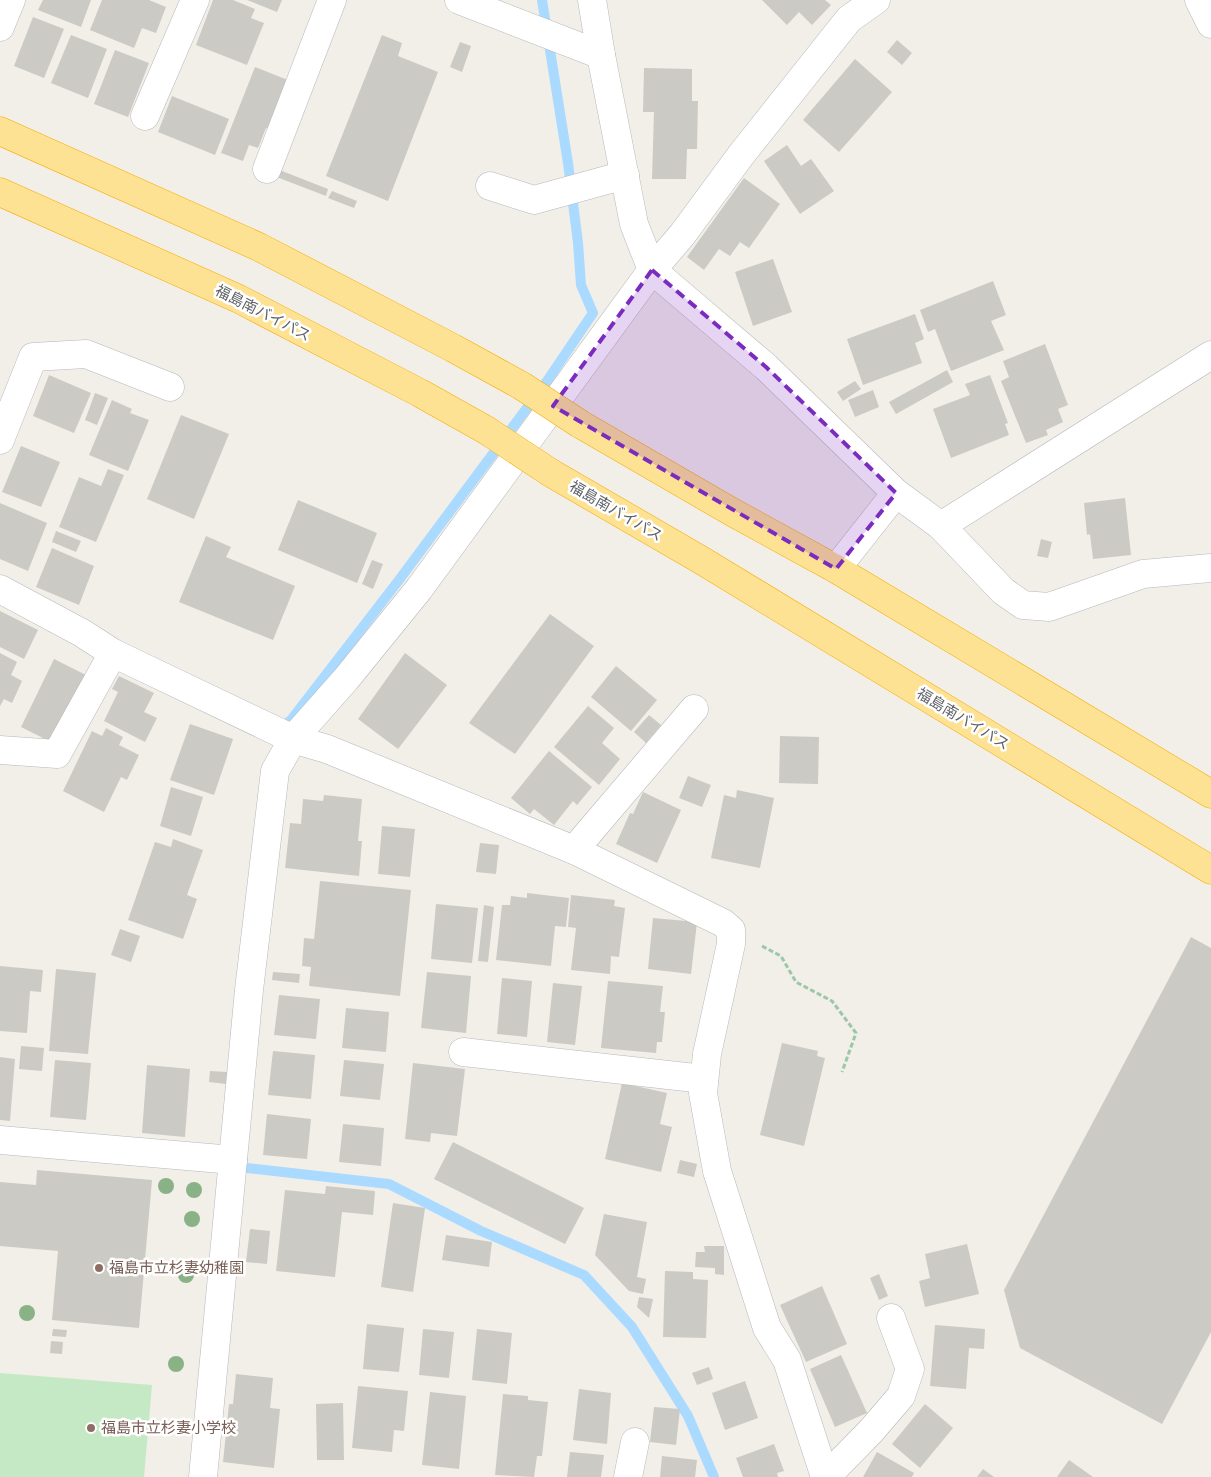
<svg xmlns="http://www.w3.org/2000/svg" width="1211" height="1477" viewBox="0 0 1211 1477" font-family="'Fira Sans','Noto Sans JP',sans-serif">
	<rect width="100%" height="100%" fill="#f1efe8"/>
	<polygon fill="#c5e8c5" points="0,1373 152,1385 144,1477 0,1477"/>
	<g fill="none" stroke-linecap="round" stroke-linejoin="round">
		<g stroke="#aadaff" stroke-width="10">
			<polyline points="281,728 291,720 399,580 547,381 593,313 581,285 578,243 568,163 542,0"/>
			<polyline points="247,1168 389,1184 481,1231 584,1275 632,1327 688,1416 714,1477"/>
		</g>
	</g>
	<g fill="#cccac5">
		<polygon points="43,0 91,0 81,27 38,10"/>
		<polygon points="102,0 149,0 166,7 156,33 142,28 134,48 90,30"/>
		<polygon points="213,0 233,0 255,9 251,18 264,23 247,65 196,45"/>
		<polygon points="247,0 282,0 277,12"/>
		<polygon points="762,0 825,0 831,5 812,25 799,12 787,25"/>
		<polygon points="33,17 64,29 44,78 14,66"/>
		<polygon points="71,35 107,49 88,98 51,83"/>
		<polygon points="382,35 402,43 398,56 438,72 388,201 326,176"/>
		<polygon points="897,40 912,53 902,65 887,52"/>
		<polygon points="460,42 471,46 462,72 450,67"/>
		<polygon points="115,50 149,63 128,117 94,104"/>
		<polygon points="855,59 892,92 839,152 803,120"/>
		<polygon points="255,67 293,82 273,131 266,128 258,148 249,145 243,161 221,153"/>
		<polygon points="644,68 692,69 692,101 698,101 697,149 687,149 686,179 652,179 654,112 643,112"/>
		<polygon points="172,96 229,119 215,155 158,132"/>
		<polygon points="787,145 801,166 811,159 834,191 800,214 764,161"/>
		<polygon points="277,169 328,189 326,196 274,176"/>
		<polygon points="744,178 780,204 749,248 740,242 730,256 719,249 704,270 687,257"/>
		<polygon points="332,191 357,201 354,208 328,198"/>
		<polygon points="773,259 792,312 753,326 735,272"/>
		<polygon points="993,281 1006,315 991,321 1004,350 951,371 935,329 928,332 920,310"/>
		<polygon points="915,314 924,339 915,343 922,363 863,385 847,339"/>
		<polygon points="1045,344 1068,405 1058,409 1063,422 1046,430 1048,435 1026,443 1001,381 1009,377 1003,361"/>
		<polygon points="947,370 953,382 896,414 889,402"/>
		<polygon points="49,375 91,393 74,433 33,416"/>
		<polygon points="990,375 1008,423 1005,424 1009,435 951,458 933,409 970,395 965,384"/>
		<polygon points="855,381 861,389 843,401 837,392"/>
		<polygon points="873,390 879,407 855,417 848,400"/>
		<polygon points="95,393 108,398 97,425 85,420"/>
		<polygon points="112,400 132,409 130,413 149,420 128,471 89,455"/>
		<polygon points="181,415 229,434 194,519 147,499"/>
		<polygon points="21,446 60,462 41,507 2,492"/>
		<polygon points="108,469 124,475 96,542 59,527 79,477 101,486"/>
		<polygon points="1125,498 1131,555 1093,559 1090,534 1087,535 1084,503"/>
		<polygon points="298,500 377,533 357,583 278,550"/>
		<polygon points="0,503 47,523 28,571 0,559"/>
		<polygon points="56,531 81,541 76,552 52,542"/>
		<polygon points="206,536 231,547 226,557 295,586 273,640 179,602"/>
		<polygon points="1041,539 1052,542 1048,558 1037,556"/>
		<polygon points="52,548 94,566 79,605 36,587"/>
		<polygon points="372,560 383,564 373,589 362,584"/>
		<polygon points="0,611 38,630 24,659 0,647"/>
		<polygon points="550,614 594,646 515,754 469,723"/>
		<polygon points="0,653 17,662 11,675 22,681 12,703 4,699 0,706"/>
		<polygon points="405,653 447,685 398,749 358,719"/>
		<polygon points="54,659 90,677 57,745 21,727"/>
		<polygon points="616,666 657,700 631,731 591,697"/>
		<polygon points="119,676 154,693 144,712 157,718 145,742 104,721 118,692 112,689"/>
		<polygon points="588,706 614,728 602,743 620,759 599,785 554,747"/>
		<polygon points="649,715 661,725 646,743 634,732"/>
		<polygon points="190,724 233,739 214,795 170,780"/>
		<polygon points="106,728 123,737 119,745 139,755 127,780 121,777 104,812 63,791 92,731 102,736"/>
		<polygon points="780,736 819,737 818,784 779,783"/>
		<polygon points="549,751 592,787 577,805 573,801 554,825 534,809 530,814 511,798"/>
		<polygon points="688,776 711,785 702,807 679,798"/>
		<polygon points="171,787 203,797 191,836 160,826"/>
		<polygon points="737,790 774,798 760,868 711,858 724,795 736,798"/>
		<polygon points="643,792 681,810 657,863 616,844 630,813 633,814"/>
		<polygon points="324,795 362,799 358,841 362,841 359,876 285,868 290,823 301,824 303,799 323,801"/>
		<polygon points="382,826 415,829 410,877 378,874"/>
		<polygon points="173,839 203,850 187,895 197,899 183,939 128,920 155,842 171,847"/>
		<polygon points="480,843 499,845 496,874 476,872"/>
		<polygon points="320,881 411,890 400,996 309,986 311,967 302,966 304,938 314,939"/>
		<polygon points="527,893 569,898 566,927 555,926 551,966 496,960 502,905 510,905 511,896 527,898"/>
		<polygon points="571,895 615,900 614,906 625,908 619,957 611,956 610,974 571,970 576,928 568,927"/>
		<polygon points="436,904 478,908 472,963 431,959"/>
		<polygon points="484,905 494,907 488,962 478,961"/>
		<polygon points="653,918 697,922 691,974 648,969"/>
		<polygon points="120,929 140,936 131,962 111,955"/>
		<polygon points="1191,937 1211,948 1211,1332 1162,1424 1020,1348 1004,1290"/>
		<polygon points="0,966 43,970 41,992 30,991 27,1033 0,1031"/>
		<polygon points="56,969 96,973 88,1054 49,1051"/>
		<polygon points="273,972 300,974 299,983 272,980"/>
		<polygon points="427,972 471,976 466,1033 421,1028"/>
		<polygon points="502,978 532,981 527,1037 497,1034"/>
		<polygon points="608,981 663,986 660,1012 665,1012 662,1042 657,1042 656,1053 601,1048"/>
		<polygon points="553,983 582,986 575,1045 547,1042"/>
		<polygon points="279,995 320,999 316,1039 274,1035"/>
		<polygon points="346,1008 389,1012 386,1052 342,1048"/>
		<polygon points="782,1043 818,1051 817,1056 825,1058 804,1146 760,1135"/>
		<polygon points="21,1046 44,1048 42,1071 19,1069"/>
		<polygon points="273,1051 315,1055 311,1099 268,1095"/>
		<polygon points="0,1057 15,1059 10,1121 0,1120"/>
		<polygon points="55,1060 91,1063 86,1120 50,1117"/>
		<polygon points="344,1060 384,1064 380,1100 340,1096"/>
		<polygon points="413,1063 465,1069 457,1136 431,1133 430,1142 405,1139"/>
		<polygon points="147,1065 190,1069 185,1137 142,1133"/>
		<polygon points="210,1071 227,1072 226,1084 209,1082"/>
		<polygon points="622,1083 667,1093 660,1124 672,1127 661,1172 605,1159"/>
		<polygon points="267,1114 311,1119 307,1159 263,1155"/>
		<polygon points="343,1124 384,1128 381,1166 339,1162"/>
		<polygon points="453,1142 584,1208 565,1244 434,1179"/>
		<polygon points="680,1160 697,1164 694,1177 677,1173"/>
		<polygon points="37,1170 152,1180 139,1328 52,1320 58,1251 0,1246 0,1182 36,1185"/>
		<polygon points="326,1186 375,1191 373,1215 342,1212 335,1277 276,1271 285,1190 325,1194"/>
		<polygon points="393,1203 425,1208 413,1292 381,1287"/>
		<polygon points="604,1214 647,1222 637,1277 646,1279 643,1294 629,1291 595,1255"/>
		<polygon points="250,1229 270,1231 267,1264 246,1262"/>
		<polygon points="446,1235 492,1242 489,1267 442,1260"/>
		<polygon points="967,1244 979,1294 925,1307 919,1281 930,1278 925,1254"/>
		<polygon points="704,1246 724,1246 724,1275 715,1274 715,1268 695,1267 696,1252 705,1252"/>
		<polygon points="665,1271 693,1272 693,1279 708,1280 706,1338 663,1337"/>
		<polygon points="879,1274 888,1296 879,1300 870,1278"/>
		<polygon points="822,1286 847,1344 806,1362 780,1305"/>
		<polygon points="639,1297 653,1299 649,1318 637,1307"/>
		<polygon points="367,1324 404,1328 399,1372 363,1369"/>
		<polygon points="935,1325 985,1329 984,1349 969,1348 966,1389 930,1386"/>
		<polygon points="53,1329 67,1330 66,1337 52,1336"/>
		<polygon points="423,1329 454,1332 449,1378 419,1375"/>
		<polygon points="477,1329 512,1333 507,1384 472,1380"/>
		<polygon points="51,1341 63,1342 62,1354 50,1353"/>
		<polygon points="841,1355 867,1413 835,1427 810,1369"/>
		<polygon points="709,1367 713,1379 697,1385 692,1373"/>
		<polygon points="236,1374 273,1378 270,1408 280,1409 274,1468 223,1462 229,1404 233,1404"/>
		<polygon points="745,1381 758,1418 725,1430 712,1393"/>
		<polygon points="358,1386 408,1391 404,1431 394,1430 392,1452 352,1448"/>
		<polygon points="579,1389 611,1393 607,1444 573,1440"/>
		<polygon points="430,1392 466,1396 459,1469 422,1465"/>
		<polygon points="503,1394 528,1396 528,1400 548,1402 542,1456 537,1456 534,1477 495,1475"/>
		<polygon points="343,1403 344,1460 317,1460 316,1404"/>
		<polygon points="925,1404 953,1428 920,1468 892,1444"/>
		<polygon points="654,1407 680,1409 676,1445 650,1442"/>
		<polygon points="774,1444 784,1471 777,1473 778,1477 743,1477 736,1458"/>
		<polygon points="570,1452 604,1455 601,1477 567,1477"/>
		<polygon points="877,1452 914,1473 912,1477 863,1477"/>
		<polygon points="662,1456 697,1460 695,1477 660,1477"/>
		<polygon points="1069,1460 1093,1477 1057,1477"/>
		<polygon points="983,1469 994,1477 977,1477"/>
	</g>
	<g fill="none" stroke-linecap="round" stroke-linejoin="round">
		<defs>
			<g id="street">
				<polyline points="459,0 601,55"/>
				<polyline points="592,0 601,55 634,224 652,270 766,367 896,493 941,526 1003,591 1023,605 1049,607 1143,574 1211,568"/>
				<polyline points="1199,0 1211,24"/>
				<polyline points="0,27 11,0"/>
				<polyline points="145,116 195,0"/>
				<polyline points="267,169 332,0"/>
				<polyline points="490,186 534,200 625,175"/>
				<polyline points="0,440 33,357 86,354 170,387"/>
				<polyline points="941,526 1211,355"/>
				<polyline points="836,569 896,493"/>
				<polyline points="0,589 82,633 113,653 293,739 327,749 574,850 723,923 731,930 731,944 707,1054 703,1093 717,1171 767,1328 787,1360 825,1477"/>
				<polyline points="0,750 57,754 113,653"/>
				<polyline points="574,850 694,709"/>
				<polyline points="463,1052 704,1079"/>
				<polyline points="0,1140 233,1160"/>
				<polyline points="203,1477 249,990 275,771 293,739 346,679 419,589 652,270 682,235 741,155 849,19 876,0"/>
				<polyline points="628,1477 635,1442"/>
				<polyline points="826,1477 871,1431 901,1396 910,1369 891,1318"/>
			</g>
			<g id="highway">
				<polyline points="0,131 259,247 453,348 522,386"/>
				<polyline points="0,192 239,299 420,393 486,430"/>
				<polyline points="580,424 732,512 836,569 1211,794"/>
				<polyline points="551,473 701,560 1211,870"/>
			</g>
		</defs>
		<use href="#street" stroke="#b5b8bc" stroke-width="29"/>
		<use href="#highway" stroke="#f9ab00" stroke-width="29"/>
		<polyline stroke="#9cc7a9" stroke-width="3" stroke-dasharray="5 2.5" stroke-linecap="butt" points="762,946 781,956 796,982 832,1001 856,1033 842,1072"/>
		<use href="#street" stroke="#fff" stroke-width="28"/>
		<use href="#highway" stroke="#fde293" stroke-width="28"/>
		<defs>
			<g id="highway-bridge">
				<polyline points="522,386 580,424"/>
				<polyline points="486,430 551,473"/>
			</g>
		</defs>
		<use href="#highway-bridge" stroke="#f9ab00" stroke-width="29" stroke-linecap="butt"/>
		<use href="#highway-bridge" stroke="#fde293" stroke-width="28"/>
	</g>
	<g fill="#89b387">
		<circle cx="166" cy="1186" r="8"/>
		<circle cx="194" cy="1190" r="8"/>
		<circle cx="192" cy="1219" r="8"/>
		<circle cx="186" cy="1275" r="8"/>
		<circle cx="27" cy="1313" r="8"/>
		<circle cx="176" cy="1364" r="8"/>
	</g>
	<path fill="#7b2cbf" fill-opacity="0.2" stroke="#7b2cbf" stroke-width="4" stroke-dasharray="10 6" stroke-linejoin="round" d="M652,270L766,367L896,493L836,569L553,406Z"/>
	<g fill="#8d6e63" stroke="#fff" stroke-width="2">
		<circle cx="99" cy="1268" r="5"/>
		<circle cx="91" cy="1428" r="5"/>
	</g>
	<g text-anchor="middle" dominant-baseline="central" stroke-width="5" stroke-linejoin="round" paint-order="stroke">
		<g font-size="15" fill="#5f6368" stroke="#fff">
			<text transform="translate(263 313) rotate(27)">福島南バイパス</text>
			<text transform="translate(616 511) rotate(30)">福島南バイパス</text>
			<text transform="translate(963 719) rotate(31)">福島南バイパス</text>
		</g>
		<g font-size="15" fill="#785e54" stroke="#fff" text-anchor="start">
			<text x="109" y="1268">福島市立杉妻幼稚園</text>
			<text x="101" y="1428">福島市立杉妻小学校</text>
		</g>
	</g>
</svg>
